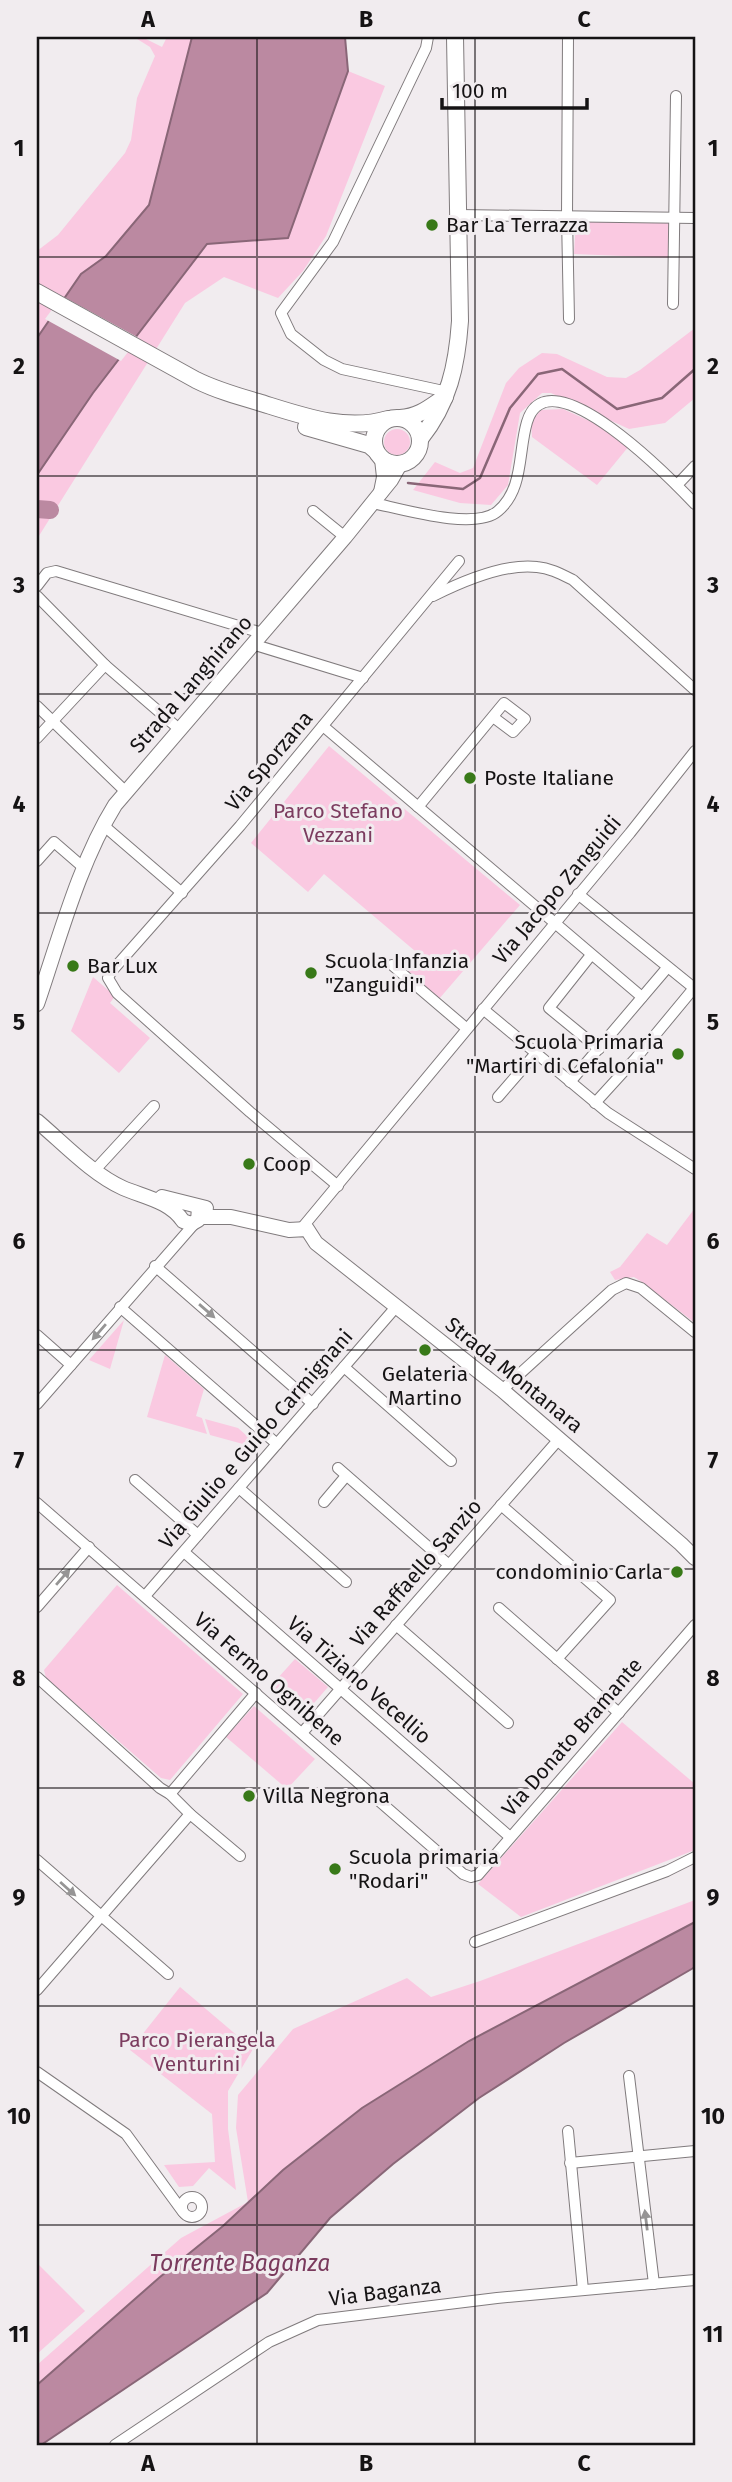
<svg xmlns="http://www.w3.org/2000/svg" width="732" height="2482" viewBox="0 0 732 2482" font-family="'Fira Sans',sans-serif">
	<rect width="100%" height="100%" fill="#f1ecef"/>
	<g fill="#fac9e1">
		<polygon points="134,37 142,37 162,47 167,37 192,37 149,205 106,256 81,274 37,338 37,251 58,235 125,153 131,140 137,98 155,56 150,47"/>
		<polygon points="348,71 385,86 326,236 303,271 278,298 224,277 185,303 37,539 37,475 93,393 207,244 288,238"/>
		<polygon points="576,220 672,222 671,258 574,254"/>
		<polygon points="695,328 695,398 665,423 629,429 551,393 542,393 520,413 508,485 491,505 460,503 413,490 435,462 460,473 473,468 506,383 519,368 542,353 557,354 607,377 626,378 640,370"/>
		<polygon points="563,409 594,423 629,446 597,485 532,437 531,422 541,410"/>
		<circle cx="397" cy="442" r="13"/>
		<polygon points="329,746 520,905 439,999 403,967 415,951 324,874 308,892 251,843"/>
		<polygon points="93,977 115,996 110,1003 150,1038 119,1073 71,1031"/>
		<polygon points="695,1208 695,1323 642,1282 634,1277 615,1280 610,1272 620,1267 647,1233 667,1245"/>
		<polygon points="124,1320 110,1369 89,1360"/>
		<polygon points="165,1355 204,1389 196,1416 202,1418 207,1434 147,1417"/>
		<polygon points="205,1419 238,1428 256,1444 254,1447 210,1435"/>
		<polygon points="117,1585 243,1694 170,1780 161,1778 46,1678 44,1670"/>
		<polygon points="295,1659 328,1687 301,1718 268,1689"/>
		<polygon points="254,1706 315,1759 287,1789 226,1737"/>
		<polygon points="622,1722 695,1784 695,1850 521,1917 478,1884"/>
		<polygon points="695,1900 695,1922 469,2041 362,2109 283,2170 223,2226 160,2277 37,2385 37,2365 181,2238 248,2202 236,2128 238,2095 293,2029 407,1978 431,1997 480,1981"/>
		<polygon points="180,1987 253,2049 228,2091 228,2129 236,2190 209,2168 193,2186 179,2187 164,2165 215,2162 212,2114 130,2050"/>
		<polygon points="37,2263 85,2311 37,2354"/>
	</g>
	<g fill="#bb89a1" stroke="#896677" stroke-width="2">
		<polygon points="192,37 345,37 348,71 288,238 207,244 93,393 37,475 37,338 81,274 106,256 149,205"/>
		<polygon points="695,1922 695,1967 564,2043 479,2098 393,2164 330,2218 267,2293 41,2445 37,2445 37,2385 160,2277 223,2226 283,2170 362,2108 469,2041"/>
	</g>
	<polygon fill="#f1ecef" points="62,296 139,338 121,361 45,319"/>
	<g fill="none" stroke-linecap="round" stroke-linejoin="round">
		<polyline stroke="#896677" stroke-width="2.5" points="408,483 463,489 480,478 510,408 538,374 562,369 617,409 662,398 695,369"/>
		<polyline stroke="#bb89a1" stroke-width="18" points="37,509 50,510"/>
		<defs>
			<g id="minor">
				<polyline points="428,37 426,48 333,242 281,313 291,334 324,360 342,369 448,392"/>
				<polyline points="568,37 567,216 569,319"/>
				<polyline points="459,215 695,218"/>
				<polyline points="673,304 676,96"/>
				<polyline points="677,485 695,466"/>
				<path d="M373,503C402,509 475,531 498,511C524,489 518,452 527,422C548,351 674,482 695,504"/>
				<polyline points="313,511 345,537"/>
				<polyline points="37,586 47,573 56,571 262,633"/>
				<polyline points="37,596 105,665 179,729"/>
				<path d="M433,596C461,582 505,563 537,567C550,568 561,574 573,580L695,690"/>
				<polyline points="252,644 363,678"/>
				<polyline points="37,706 125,791"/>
				<polyline points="323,726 642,997"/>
				<polyline points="37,738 105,665"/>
				<polyline points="418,807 504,703 525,719 513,732 493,717"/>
				<polyline points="103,825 182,893"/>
				<polyline points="37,861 54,842 84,868"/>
				<polyline points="578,894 694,988 636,1058 595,1103"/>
				<polyline points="591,955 549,1008 599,1049"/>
				<polyline points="392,965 466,1028"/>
				<polyline points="483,1009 608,1113 695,1169"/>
				<polyline points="570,1082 667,968"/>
				<polyline points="498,1097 537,1052"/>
				<polyline points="95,1170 154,1106"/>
				<polyline points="338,1186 250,1112 117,993 108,978 111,972 240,826 459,561"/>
				<polyline points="301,1229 630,833 695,751"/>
				<polyline points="155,1266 313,1404"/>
				<polyline points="120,1307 277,1444"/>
				<polyline points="37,1335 71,1365"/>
				<polyline points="344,1367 451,1461"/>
				<polyline points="502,1390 612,1290 626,1283 641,1288 695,1332"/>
				<polyline points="37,1404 195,1223"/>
				<polyline points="338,1468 449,1565"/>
				<polyline points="135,1480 198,1535"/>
				<polyline points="239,1488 346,1582"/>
				<polyline points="324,1502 346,1476"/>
				<polyline points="37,1503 463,1874 471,1877 478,1875 695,1625"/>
				<polyline points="501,1505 610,1600 557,1659"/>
				<polyline points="184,1552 510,1837"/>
				<polyline points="145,1596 396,1307"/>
				<polyline points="37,1607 89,1547"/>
				<polyline points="499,1608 619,1713"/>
				<polyline points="396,1625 508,1723"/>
				<polyline points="37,1677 160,1788 170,1794 190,1814 240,1856"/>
				<polyline points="302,1733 560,1438"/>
				<polyline points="170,1794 256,1693"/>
				<polyline points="37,1860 168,1974"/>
				<polyline points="475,1942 667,1871 695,1857"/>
				<polyline points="37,1990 190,1814"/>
				<polyline points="37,2072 126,2134 183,2212"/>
				<polyline points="629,2076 654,2284"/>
				<polyline points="568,2131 583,2290"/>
				<polyline points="570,2163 695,2151"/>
				<circle cx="192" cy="2207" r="10"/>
				<polyline points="115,2445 269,2342 318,2320 497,2298 695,2280"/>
			</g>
			<g id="tertiary">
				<polyline points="381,492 384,477 382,459"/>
				<path d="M37,1004C59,940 79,863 115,805L345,537L391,480L400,464"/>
				<path d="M37,1121C62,1142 93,1175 123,1188C144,1197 170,1201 183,1221L191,1224L198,1220L199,1208"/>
				<polyline points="162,1197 206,1208"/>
				<polyline points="200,1217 231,1217 289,1230 307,1229 316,1243 502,1390 681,1544 695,1558"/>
			</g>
			<g id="secondary">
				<path d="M37,292L196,380C216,390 237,396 258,402C300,415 345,432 388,419"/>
				<circle cx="397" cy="441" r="23"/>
				<path d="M400,418C419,417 430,407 445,397"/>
				<polyline points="306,427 369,445 376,451"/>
				<path d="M420,439C449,403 457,365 460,321L455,37"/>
			</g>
		</defs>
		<use href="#minor" stroke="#807b7d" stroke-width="12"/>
		<use href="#tertiary" stroke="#807b7d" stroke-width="16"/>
		<use href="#secondary" stroke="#807b7d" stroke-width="18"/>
		<use href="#minor" stroke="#fff" stroke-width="10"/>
		<use href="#tertiary" stroke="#fff" stroke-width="14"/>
		<use href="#secondary" stroke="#fff" stroke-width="16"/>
	</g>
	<defs><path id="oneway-solid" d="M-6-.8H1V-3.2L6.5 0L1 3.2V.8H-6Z" transform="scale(1.75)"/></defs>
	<g fill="#969595">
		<use href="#oneway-solid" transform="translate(207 1311) rotate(41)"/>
		<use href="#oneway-solid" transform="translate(99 1332) rotate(131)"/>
		<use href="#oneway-solid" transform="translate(63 1577) rotate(-49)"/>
		<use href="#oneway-solid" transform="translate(68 1889) rotate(42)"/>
		<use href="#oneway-solid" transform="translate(646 2220) rotate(-97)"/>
	</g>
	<path fill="none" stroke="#151314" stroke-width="2" stroke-opacity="0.55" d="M257,37V2445M475,37V2445M37,257H695M37,476H695M37,694H695M37,913H695M37,1132H695M37,1350H695M37,1569H695M37,1788H695M37,2006H695M37,2225H695"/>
	<g fill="#387918" stroke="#f1ecef" stroke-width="2.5">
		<circle cx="432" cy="225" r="7"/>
		<circle cx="470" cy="778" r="7"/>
		<circle cx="73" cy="966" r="7"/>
		<circle cx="311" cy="973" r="7"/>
		<circle cx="678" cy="1054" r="7"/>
		<circle cx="249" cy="1164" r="7"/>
		<circle cx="425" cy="1350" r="7"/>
		<circle cx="677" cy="1572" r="7"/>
		<circle cx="249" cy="1796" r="7"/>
		<circle cx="335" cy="1869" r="7"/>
	</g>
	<g text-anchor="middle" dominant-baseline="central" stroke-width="6" stroke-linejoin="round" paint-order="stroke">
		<g font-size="21" fill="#151314" stroke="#f1ecef" text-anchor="start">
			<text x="446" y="225">Bar La Terrazza</text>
			<text x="484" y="778">Poste Italiane</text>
			<text x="325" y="961">Scuola Infanzia<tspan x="325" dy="24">"Zanguidi"</tspan></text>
			<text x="87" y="966">Bar Lux</text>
			<text x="664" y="1042" text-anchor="end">Scuola Primaria<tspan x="664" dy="24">"Martiri di Cefalonia"</tspan></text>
			<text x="263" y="1164">Coop</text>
			<text x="425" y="1374" text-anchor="middle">Gelateria<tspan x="425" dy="24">Martino</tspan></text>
			<text x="663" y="1572" text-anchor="end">condominio Carla</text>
			<text x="263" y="1796">Villa Negrona</text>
			<text x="349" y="1857">Scuola primaria<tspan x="349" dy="24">"Rodari"</tspan></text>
		</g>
		<g font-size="21" fill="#151314" stroke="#f1ecef">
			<text transform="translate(191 684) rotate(-49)">Strada Langhirano</text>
			<text transform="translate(269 761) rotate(-50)">Via Sporzana</text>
			<text transform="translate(557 890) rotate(-50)">Via Jacopo Zanguidi</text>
			<text transform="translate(514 1375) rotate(39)">Strada Montanara</text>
			<text transform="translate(256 1439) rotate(-49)">Via Giulio e Guido Carmignani</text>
			<text transform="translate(416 1573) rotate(-49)">Via Raffaello Sanzio</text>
			<text transform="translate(269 1679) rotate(41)">Via Fermo Ognibene</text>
			<text transform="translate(359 1680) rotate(41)">Via Tiziano Vecellio</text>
			<text transform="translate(572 1737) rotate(-49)">Via Donato Bramante</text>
			<text transform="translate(385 2292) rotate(-7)">Via Baganza</text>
		</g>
		<g font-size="21" fill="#7c3c5f" stroke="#f1ecef">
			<text x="338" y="811">Parco Stefano<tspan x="338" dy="24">Vezzani</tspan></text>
			<text x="197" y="2040">Parco Pierangela<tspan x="197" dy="24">Venturini</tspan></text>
		</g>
		<g font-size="23" font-style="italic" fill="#7a3a5d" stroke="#f1ecef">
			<text x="240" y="2263">Torrente Baganza</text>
		</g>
	</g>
	<rect width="732" height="2482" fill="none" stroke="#f1ecef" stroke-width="77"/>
	<path d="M442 98v10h145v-10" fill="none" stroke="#151314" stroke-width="3.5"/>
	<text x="452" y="98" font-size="21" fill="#151314" stroke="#f1ecef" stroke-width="5" paint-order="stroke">100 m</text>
	<rect x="38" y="38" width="656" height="2406" fill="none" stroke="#151314" stroke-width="2.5"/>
	<g font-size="23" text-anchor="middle" font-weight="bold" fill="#151314">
		<text x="148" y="27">A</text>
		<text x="366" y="27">B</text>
		<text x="584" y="27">C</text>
		<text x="19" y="156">1</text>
		<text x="713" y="156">1</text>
		<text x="19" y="374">2</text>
		<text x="713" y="374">2</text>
		<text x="19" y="593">3</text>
		<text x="713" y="593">3</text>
		<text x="19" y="812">4</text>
		<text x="713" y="812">4</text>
		<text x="19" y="1030">5</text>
		<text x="713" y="1030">5</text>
		<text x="19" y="1249">6</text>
		<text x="713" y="1249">6</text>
		<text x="19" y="1468">7</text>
		<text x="713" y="1468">7</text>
		<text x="19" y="1686">8</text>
		<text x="713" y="1686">8</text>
		<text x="19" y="1905">9</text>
		<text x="713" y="1905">9</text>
		<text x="19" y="2124">10</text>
		<text x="713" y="2124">10</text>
		<text x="19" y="2342">11</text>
		<text x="713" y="2342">11</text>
		<text x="148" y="2471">A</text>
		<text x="366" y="2471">B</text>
		<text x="584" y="2471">C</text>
	</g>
</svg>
